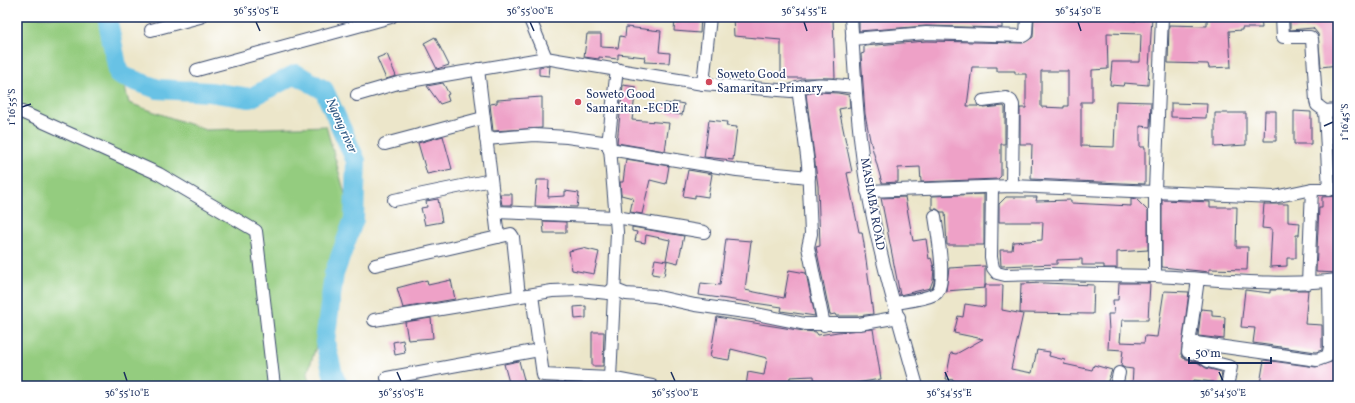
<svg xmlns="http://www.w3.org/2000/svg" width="1355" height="403" viewBox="0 0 1355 403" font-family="Vollkorn,serif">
	<rect width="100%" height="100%" fill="#fff"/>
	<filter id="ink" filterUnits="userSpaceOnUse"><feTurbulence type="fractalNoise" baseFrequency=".025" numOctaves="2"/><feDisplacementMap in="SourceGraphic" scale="8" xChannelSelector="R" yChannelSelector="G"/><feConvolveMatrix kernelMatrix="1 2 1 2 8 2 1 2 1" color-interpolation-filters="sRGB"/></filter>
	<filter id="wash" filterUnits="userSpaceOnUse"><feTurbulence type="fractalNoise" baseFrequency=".012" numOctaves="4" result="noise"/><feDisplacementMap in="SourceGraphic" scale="16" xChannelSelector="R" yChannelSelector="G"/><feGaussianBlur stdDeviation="0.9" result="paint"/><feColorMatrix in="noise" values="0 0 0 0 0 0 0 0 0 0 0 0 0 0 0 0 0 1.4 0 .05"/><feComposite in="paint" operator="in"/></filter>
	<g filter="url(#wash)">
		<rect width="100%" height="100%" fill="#ece6ca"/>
		<polygon fill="#94cc7f" stroke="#587e6e" points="17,17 106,17 129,103 206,130 326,126 354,226 307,375 313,386 17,386"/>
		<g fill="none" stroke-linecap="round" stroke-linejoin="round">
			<polyline stroke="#68c2e5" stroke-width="20" points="107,17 119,75 158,89 210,92 250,98 296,74 324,90 356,161 354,219 334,274 325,342 334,378 339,386"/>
		</g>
		<g id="blocks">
			<g fill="#eea1c7" fill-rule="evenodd">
				<polygon points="675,17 701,17 700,33 674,31"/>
				<polygon points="733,17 833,17 835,78 781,78 781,40 734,36"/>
				<polygon points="859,17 1002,17 1002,28 926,26 859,31"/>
				<path d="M1034,17H1111V19L1136,21V17H1152L1148,85L1124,83L1123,86L1110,85L1112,62H1140L1141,34L1107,33L1108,69L1092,70V102H1081V146L1114,147L1116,101L1151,102L1150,127L1140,126V147H1145V184L1031,179L1032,144H1020V108H1026V74H1015V71H997V67H972L967,106H977L984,108L1004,106L1005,108V144H1001V176L998,179L921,182L920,167L898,168V182L882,183L870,140L865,114L861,54L864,53V46L926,41L1023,43L1033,37ZM1041,71H1068V106H1064V108L1041,107Z"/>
				<polygon points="1207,17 1261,17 1262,28 1242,28 1242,30 1229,31 1231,67 1209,68 1208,64 1168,63 1169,25 1207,26"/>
				<polygon points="1290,17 1338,17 1338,65 1321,67 1318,34 1313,28 1290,30"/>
				<polygon points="626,27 661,31 659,52 670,53 669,63 644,62 645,57 618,54 618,59 599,57 599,59 584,57 587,34 601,34 601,47 618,48 620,36 625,37"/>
				<polygon points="435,37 449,65 437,69 424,43"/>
				<polygon points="387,54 396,76 386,79 377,58"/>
				<polygon points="550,66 549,76 539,75 539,67"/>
				<polygon points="443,83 449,94 447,95 449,101 440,104 427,86"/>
				<polygon points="623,85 636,87 632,120 669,123 665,151 617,143"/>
				<polygon points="815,92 838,93 849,95 850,107 839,109 852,172 847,173 859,232 862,232 864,244 873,314 858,316 836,316 835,314 830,315 816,247 820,246 818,186 806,94"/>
				<polygon points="542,97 542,128 493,131 490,104 497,103 497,100"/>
				<polygon points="673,102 684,104 682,115 664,112 665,103 672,104"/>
				<polygon points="1171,103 1207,104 1206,118 1171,117"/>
				<polygon points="1265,111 1276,111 1276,141 1264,141"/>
				<polygon points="1294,111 1311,112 1311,144 1294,144"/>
				<polygon points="1215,113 1246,113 1246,145 1215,147"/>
				<polygon points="709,120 727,122 726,126 737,127 733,160 704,157"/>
				<polygon points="443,136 452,169 427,174 418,143"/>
				<polygon points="626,159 669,166 666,184 650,180 642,214 630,212 633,198 621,195 620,182 623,182"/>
				<polygon points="688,170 712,174 708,197 695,195 695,198 683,196"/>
				<polygon points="537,180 549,180 548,197 565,196 565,191 579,193 577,207 535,206"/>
				<polygon points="500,194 512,194 512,205 502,205"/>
				<polygon points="984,194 984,245 947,245 945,212 941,212 937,209 932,209 932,196"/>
				<polygon points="1338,196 1338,273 1316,272 1319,207 1322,207 1322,197"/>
				<polygon points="905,197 913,241 926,239 929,259 931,258 934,268 933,280 930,288 900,295 881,198"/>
				<polygon points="1006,197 1037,197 1036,201 1071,200 1071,203 1131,206 1131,198 1136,199 1148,211 1148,250 1117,252 1117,268 1104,268 1104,265 1082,265 1082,259 1057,260 1057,264 1001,266 1000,250 1012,250 1013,242 1042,240 1043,222 999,222 999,204"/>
				<polygon points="438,199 442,222 425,225 421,208 427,207 426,201"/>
				<polygon points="1162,200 1210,202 1210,207 1237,207 1236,247 1248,247 1247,270 1209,269 1209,272 1162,267"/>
				<polygon points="1264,204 1288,204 1288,222 1300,223 1299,235 1296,235 1296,258 1287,258 1287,266 1270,267 1272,229 1262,228"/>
				<polygon points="543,221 566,222 566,233 544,233"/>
				<polygon points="632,227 684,236 678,263 666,260 670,240 646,235 645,243 635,241 637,232 632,231"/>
				<polygon points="726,239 751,241 745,290 784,298 789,270 806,273 815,316 781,311 782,307 699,295 701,283 720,285"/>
				<polygon points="583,248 599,252 594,274 572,270 569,251"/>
				<polygon points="655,259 667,261 664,276 652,274"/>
				<polygon points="985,266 985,288 946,291 949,268"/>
				<polygon points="427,280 428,285 451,280 455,299 403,308 397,288"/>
				<polygon points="1044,283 1094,285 1093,314 1020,313 1021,284"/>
				<polygon points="1119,283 1150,283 1148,320 1122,320 1120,342 1144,343 1145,336 1157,337 1164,291 1189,292 1181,354 1183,358 1197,362 1206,368 1222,372 1220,386 1212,386 1213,382 1193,380 1192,386 1132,386 1133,369 1125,368 1121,366 1123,350 1108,349 1109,331 1108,314 1114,314 1113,300 1118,300"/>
				<polygon points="985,285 1003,285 1002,310 1023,314 1011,369 1032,373 1037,350 1050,352 1049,356 1065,360 1064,364 1092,370 1094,365 1112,370 1106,386 1052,386 1036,382 1035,386 959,386 954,380 946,379 951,353 956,354 983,339 954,333 958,316 963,317 965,304 985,307"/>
				<polygon points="1245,290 1270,293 1270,290 1308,290 1305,324 1322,325 1322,350 1316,352 1253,343 1255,328 1241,327"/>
				<polygon points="1337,296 1338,296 1338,386 1260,384 1264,360 1316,367 1334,361 1338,347"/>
				<polygon points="586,306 586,318 575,319 574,307"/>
				<polygon points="1201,309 1212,310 1212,316 1225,317 1224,339 1198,336"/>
				<polygon points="717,317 804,331 816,332 818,335 838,332 873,329 881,379 837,386 815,386 814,376 790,377 789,386 746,386 748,372 764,375 767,358 731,349 729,360 710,357"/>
				<polygon points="431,318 433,338 408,340 405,322"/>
				<polygon points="592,332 604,332 603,366 592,366"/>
				<polygon points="403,340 405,353 395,355 393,342"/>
				<polygon points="519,361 525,383 510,386 504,364"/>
			</g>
		</g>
	</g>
	<g filter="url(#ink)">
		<use href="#blocks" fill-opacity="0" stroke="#3a4a6e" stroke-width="1"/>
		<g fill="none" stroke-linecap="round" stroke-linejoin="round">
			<defs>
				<g id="minor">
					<path d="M529,17L546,58L557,60L703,84L791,91C810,81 834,85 854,87"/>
					<path d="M851,17C855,75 857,135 868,192C880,258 899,322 917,386"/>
					<path d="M1162,17L1155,190V276C1216,279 1277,287 1338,280"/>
					<polyline points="1282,17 1283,37 1310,37 1312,39 1316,101 1317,105 1325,111 1329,190"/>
					<polyline points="151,30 200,17"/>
					<polyline points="852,39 926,33 1023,36 1026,34 1027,17"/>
					<polyline points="478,69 498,237"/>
					<polyline points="197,70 391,17"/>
					<polyline points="703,84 710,17"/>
					<polyline points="798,88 808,164 811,234 808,247 824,325"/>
					<polyline points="357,95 398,83 546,58"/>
					<polyline points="983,101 1006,98 1011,101 1013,105 1012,186"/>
					<polyline points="17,110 159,174 256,231 274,386"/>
					<polyline points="1325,111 1338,110"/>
					<polyline points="486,139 534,135 567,137 609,143"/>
					<polyline points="385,144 483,118"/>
					<polyline points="609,149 737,170 809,177"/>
					<polyline points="992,187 991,257 993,268 997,273 1005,275 1051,274 1155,276"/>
					<polyline points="867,191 1012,186 1274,197 1312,189 1338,189"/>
					<polyline points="394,200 491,180"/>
					<polyline points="495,212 616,217 704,232"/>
					<polyline points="375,265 511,234 513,237 519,296"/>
					<polyline points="1198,279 1188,352 1200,355 1208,361 1231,367 1227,386"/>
					<polyline points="1308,283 1312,189"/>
					<polyline points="613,289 626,294 654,296 695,305 752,313 805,324 859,324 899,317"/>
					<polyline points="532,295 543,375 610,378 652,386"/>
					<path d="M895,303C907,301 923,300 935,294C948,288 937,230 935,216"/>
					<polyline points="374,320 552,291 579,290 608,293 613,289"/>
					<polyline points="1189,342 1317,360 1328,356 1330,347 1329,281"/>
					<polyline points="387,378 539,350"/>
					<polyline points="610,378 617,232 609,136 617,69"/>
					<polyline points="1116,386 1119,373"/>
				</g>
			</defs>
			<use href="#minor" stroke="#3a4a6e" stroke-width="14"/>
			<use href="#minor" stroke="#fff" stroke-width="12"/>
		</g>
	</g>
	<path fill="none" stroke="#1b2f5e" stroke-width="1.5" d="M256,22L260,31M530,22L534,31M804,22L807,31M1078,22L1081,31M22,107L31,104M1324,126L1333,122M124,372L127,381M397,372L401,381M671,372L675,381M945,372L949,381M1219,372L1223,381"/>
	<g fill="#d1495b" stroke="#fff" stroke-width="1.5">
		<circle cx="709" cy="82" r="4"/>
		<circle cx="578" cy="102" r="4"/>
	</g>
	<g text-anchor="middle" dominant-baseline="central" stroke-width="3.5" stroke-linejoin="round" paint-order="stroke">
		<g font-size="12" fill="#1b2f5e" stroke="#fff" text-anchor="start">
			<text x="717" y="75">Soweto Good<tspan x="717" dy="14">Samaritan -Primary</tspan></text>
			<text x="586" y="95">Soweto Good<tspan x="586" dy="14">Samaritan -ECDE</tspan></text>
		</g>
		<g font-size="12" fill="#1b2f5e" stroke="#fff">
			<text transform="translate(872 204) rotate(80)">MASIMBA ROAD</text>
		</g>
		<g font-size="13" font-style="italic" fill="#325b86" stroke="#fff">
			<text transform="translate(341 126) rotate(66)">Ngong river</text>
		</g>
	</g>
	<rect width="1355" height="403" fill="none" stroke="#fff" stroke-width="44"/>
	<path d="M1189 357v6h82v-6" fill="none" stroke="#1b2f5e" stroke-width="2"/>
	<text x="1195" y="357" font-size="12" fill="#1b2f5e" stroke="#ffffff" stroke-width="3" paint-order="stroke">50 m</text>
	<rect x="22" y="22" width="1311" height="359" fill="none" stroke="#1b2f5e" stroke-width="1.5"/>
	<g font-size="10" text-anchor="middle" fill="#1b2f5e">
		<text x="256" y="14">36°55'05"E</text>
		<text x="530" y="14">36°55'00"E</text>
		<text x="804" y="14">36°54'55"E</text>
		<text x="1078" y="14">36°54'50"E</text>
		<text transform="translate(11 107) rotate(-90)" y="4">1°16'55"S</text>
		<text transform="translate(1344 122) rotate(-90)" y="4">1°16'45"S</text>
		<text x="127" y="396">36°55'10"E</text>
		<text x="401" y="396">36°55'05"E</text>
		<text x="675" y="396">36°55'00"E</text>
		<text x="949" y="396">36°54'55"E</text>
		<text x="1223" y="396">36°54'50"E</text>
	</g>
</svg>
